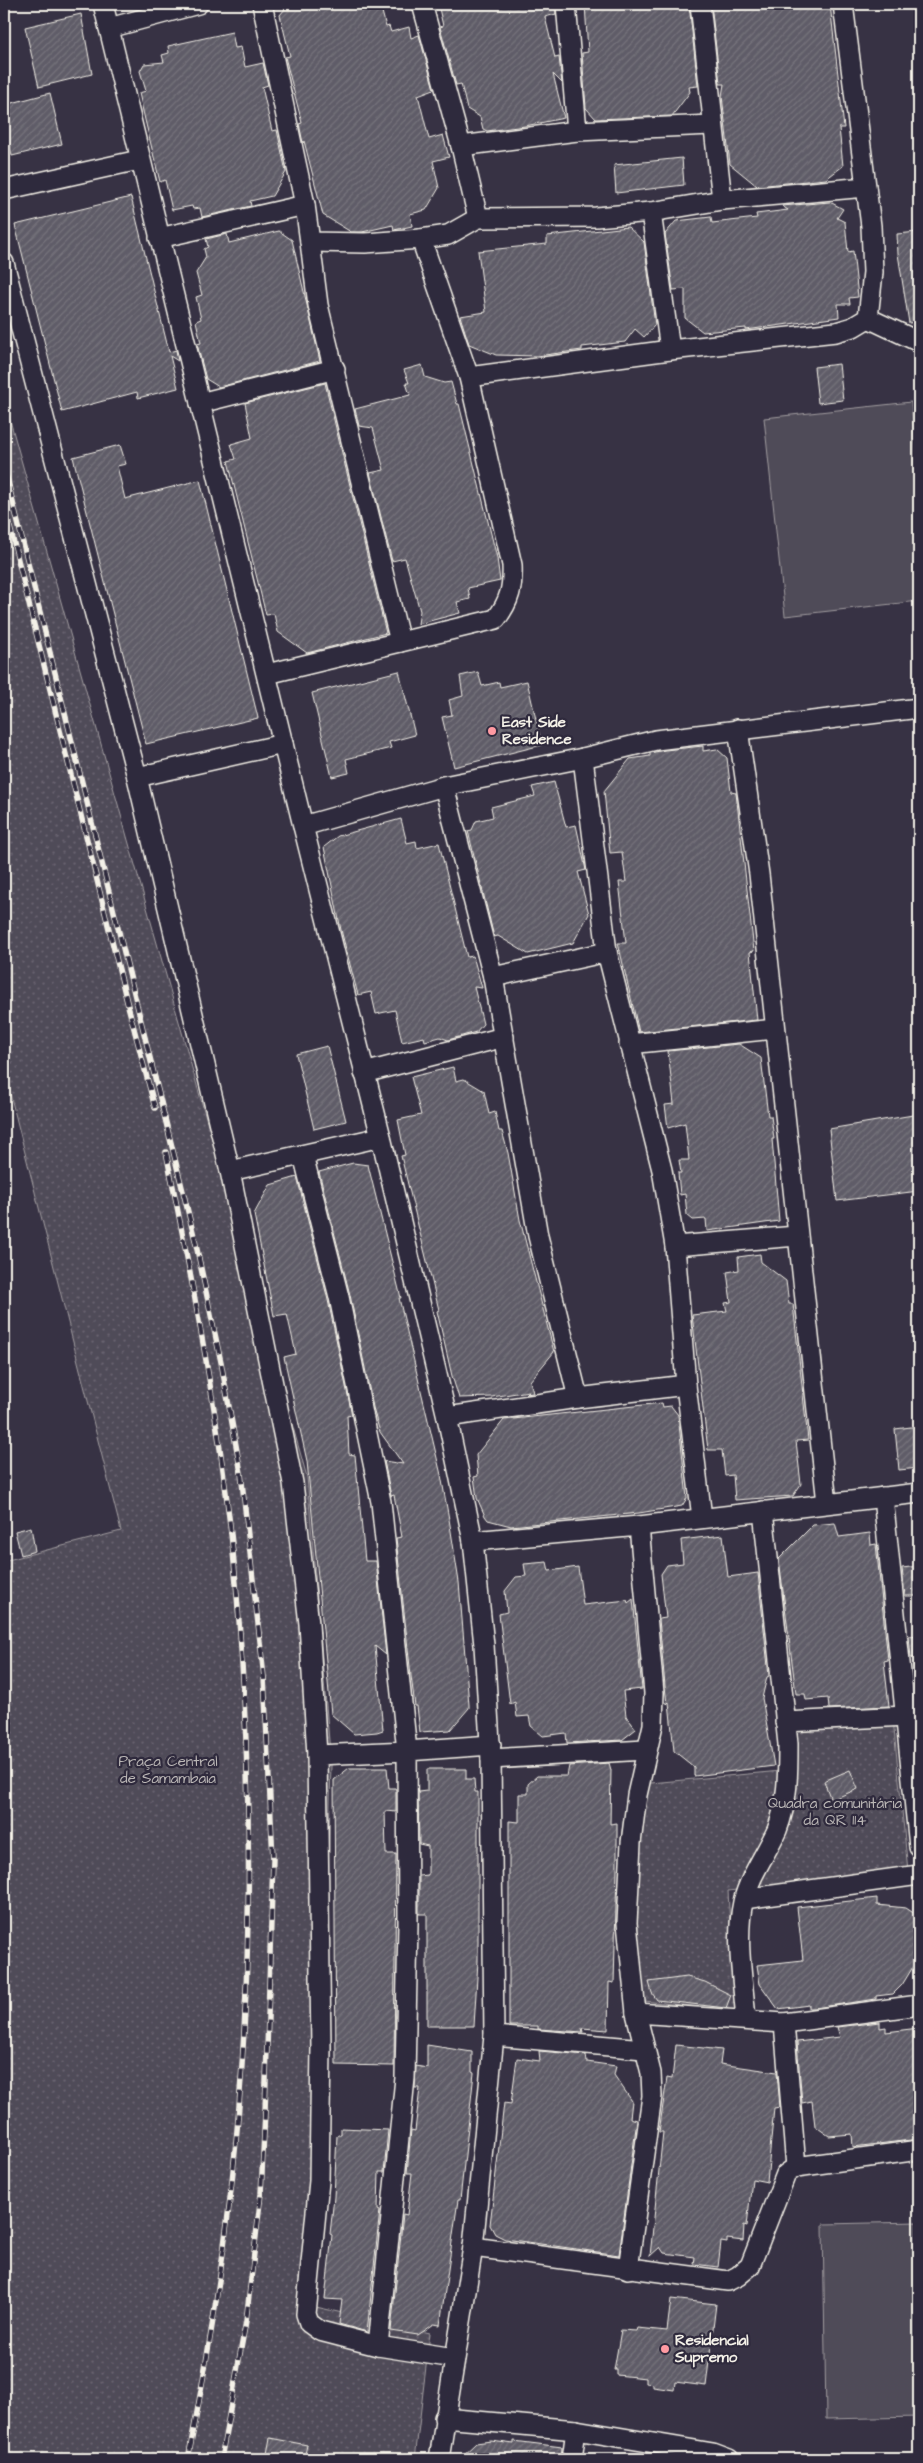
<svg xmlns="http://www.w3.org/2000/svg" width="923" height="2463" viewBox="0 0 923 2463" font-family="'Architects Daughter',sans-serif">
	<defs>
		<pattern id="park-dots" width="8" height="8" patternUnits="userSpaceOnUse" patternTransform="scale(1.25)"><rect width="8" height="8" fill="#504b59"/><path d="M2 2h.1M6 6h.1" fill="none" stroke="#6a6571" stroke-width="1.8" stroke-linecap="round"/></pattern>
		<pattern id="building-hatch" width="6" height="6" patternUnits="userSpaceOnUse" patternTransform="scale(1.25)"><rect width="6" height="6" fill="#5f5c67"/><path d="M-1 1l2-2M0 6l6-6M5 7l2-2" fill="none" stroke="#77747d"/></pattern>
	</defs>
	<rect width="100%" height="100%" fill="#373244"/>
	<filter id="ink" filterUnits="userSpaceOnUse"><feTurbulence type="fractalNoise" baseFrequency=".02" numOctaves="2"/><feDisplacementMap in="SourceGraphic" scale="10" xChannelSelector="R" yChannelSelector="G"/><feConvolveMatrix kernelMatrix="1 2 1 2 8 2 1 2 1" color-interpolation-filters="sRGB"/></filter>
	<g filter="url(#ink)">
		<g fill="url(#park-dots)" stroke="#a29ea0">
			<polygon points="4,399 307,1477 331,1765 316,2307 430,2333 415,2459 4,2459 4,1561 121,1531 4,1070"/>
			<polygon points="893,1719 908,1871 728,1891 735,2011 626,1999 621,1838 629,1785 781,1771 782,1727"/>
		</g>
		<g fill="#504b59" stroke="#a29ea0">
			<polygon points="911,402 919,482 919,601 785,616 764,418"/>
			<polygon points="919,2222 919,2417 826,2419 823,2224"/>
		</g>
		<g fill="url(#building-hatch)" stroke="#f4f1e8">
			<polygon points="289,4 380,4 386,27 389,26 391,32 409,27 411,38 419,35 434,89 418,95 429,139 443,135 449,157 433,161 439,188 426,210 410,214 412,226 394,230 393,225 362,232 351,232 323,215 304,141 303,143 299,124 302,123 285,57 290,56 280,15"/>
			<polygon points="438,4 555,4 556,14 545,17 555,58 559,57 562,83 553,74 564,118 525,126 487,131 483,129 480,117 467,109 461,84 456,85 440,27 443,26"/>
			<polygon points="585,4 689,4 698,86 689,87 690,92 672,116 596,119 586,108 582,53 588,52"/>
			<polygon points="711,4 830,4 844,128 839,128 843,166 826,179 757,186 730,164 722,96 724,84 720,84"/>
			<polygon points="81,14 92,74 39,87 25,27"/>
			<polygon points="232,32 235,48 241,47 245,67 263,63 268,85 262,87 272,131 277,130 286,172 272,196 250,201 251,206 202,217 200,208 193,209 192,206 172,210 165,180 160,182 145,120 139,93 146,91 140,71 144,64 164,62 162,55 169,53 168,46"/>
			<polygon points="50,93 62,144 12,156 4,120 4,105"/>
			<polygon points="682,158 684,185 616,193 614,165"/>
			<polygon points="131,197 169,352 176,350 178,361 170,356 178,388 138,398 137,392 62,412 15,225"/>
			<polygon points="830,202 843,209 837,218 845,222 848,252 853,251 858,297 849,298 850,304 838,304 839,317 746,330 746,328 703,332 685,318 685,289 673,290 665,234 676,221 711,217 712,223 757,218 756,214 788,210 782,206"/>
			<polygon points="628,227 644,242 655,325 644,337 635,329 625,342 582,347 582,350 537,356 496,355 469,344 460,316 486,312 478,251 547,244 547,236"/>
			<polygon points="279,231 292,240 320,361 219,387 206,379 197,344 201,343 196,321 201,319 196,297 202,295 196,273 206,257 204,249 208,247 206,239 227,234 229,243"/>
			<polygon points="918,232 919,322 909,323 898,254 897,234"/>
			<polygon points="839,364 843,400 818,403 814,367"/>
			<polygon points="422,365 425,377 444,383 451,382 457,404 459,404 497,558 500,581 468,588 470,599 457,602 460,613 418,624 420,611 405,558 392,561 370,473 384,470 373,428 359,426 355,409 410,395 406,383 409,383 404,370"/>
			<polygon points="325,383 386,633 307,653 278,632 274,614 266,615 228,461 236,459 231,444 252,438 245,403"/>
			<polygon points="120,445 126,464 117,466 125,499 200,480 258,718 146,744 73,457"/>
			<polygon points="399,671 415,735 389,742 391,748 346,759 349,773 332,777 312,693"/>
			<polygon points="478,672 482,686 499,682 500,687 527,681 542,745 454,767 442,717 452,715 449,700 463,696 460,676"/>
			<polygon points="703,746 703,751 717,749 727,758 731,792 736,793 754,951 750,952 757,1020 639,1032 618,943 626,943 619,882 626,882 622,852 610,853 604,791 630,759 650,756 650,753 665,750"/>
			<polygon points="554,782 566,827 576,825 586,870 578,872 589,914 573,943 528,954 498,936 494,937 468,831 472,830 476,821 493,817 491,807 535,796 532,787"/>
			<polygon points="401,819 407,843 416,841 417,848 439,843 467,957 473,956 482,988 474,987 483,1024 476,1032 448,1040 440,1037 425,1041 424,1037 402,1042 395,1010 376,1014 371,992 358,995 341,930 324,847 338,836"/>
			<polygon points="739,1044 761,1058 768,1116 771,1116 774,1139 772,1139 779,1221 707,1231 706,1219 693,1220 687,1215 685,1194 680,1195 678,1173 681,1173 679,1160 689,1160 685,1123 668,1128 665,1105 674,1104 668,1051"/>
			<polygon points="327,1046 346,1121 314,1129 296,1054"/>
			<polygon points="453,1067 456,1081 464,1079 484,1091 489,1114 495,1112 499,1131 502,1131 508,1153 520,1220 554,1352 530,1381 533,1393 526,1394 529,1391 492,1397 459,1398 452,1376 437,1311 439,1310 401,1156 405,1155 398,1120 421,1115 411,1077"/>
			<polygon points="919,1114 919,1191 837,1201 829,1129"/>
			<polygon points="353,1163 368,1165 401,1298 399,1298 441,1475 450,1525 459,1582 469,1705 469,1708 450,1730 420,1732 417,1706 415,1706 411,1676 396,1538 402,1537 394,1495 391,1496 384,1461 403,1464 380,1432 374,1412 350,1295 319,1172"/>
			<polygon points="297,1177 328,1300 352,1415 347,1416 349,1454 355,1455 365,1561 376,1561 386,1655 375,1646 383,1730 377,1732 354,1734 331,1714 307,1461 284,1357 296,1354 287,1314 274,1316 254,1214 270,1185"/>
			<polygon points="760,1254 761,1262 786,1281 789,1304 793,1304 808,1440 796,1441 801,1484 793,1496 735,1500 733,1475 725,1476 722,1450 708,1450 692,1315 727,1311 725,1303 731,1302 727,1272 739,1270 738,1257"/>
			<polygon points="662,1403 663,1407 671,1406 678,1415 687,1498 682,1506 639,1513 511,1526 488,1520 485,1516 477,1498 474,1477 478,1476 476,1455 504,1420"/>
			<polygon points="919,1426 919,1468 899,1470 895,1429"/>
			<polygon points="835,1523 839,1537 870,1533 871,1545 876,1544 888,1660 884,1661 889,1706 829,1709 828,1698 806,1700 805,1694 796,1694 779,1559 813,1525"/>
			<polygon points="31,1527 35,1551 21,1555 15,1531"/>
			<polygon points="723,1535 728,1577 758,1573 769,1676 767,1677 762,1698 774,1766 694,1776 694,1767 674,1751 669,1702 667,1704 665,1686 659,1619 666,1618 661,1574 667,1565 683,1563 681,1540"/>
			<polygon points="547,1562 549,1571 578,1567 583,1605 627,1600 628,1603 633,1599 642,1689 623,1691 626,1716 636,1729 622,1740 567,1743 566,1733 543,1736 531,1726 529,1716 517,1717 515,1702 510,1704 499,1614 507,1612 505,1591 516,1577 526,1576 524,1564"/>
			<polygon points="919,1566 919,1596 905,1596 902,1568"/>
			<polygon points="919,1635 919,1657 911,1658 909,1636"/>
			<polygon points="609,1763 611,1770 610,1824 617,1823 617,1869 614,1983 609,1982 608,2030 582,2028 583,2032 538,2029 538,2026 509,2026 509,1821 519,1822 519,1794 528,1794 528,1784 537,1776 567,1776 569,1766"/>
			<polygon points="349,1768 387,1768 389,1788 395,1788 396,1790 396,1812 385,1811 386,1854 396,1854 394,2066 336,2065 334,1780"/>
			<polygon points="427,1769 466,1769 466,1779 474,1779 475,1792 478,1792 478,1961 474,2026 427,2026 427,1914 419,1914 419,1876 428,1875 428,1846 419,1844 418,1792 427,1791"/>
			<polygon points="850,1770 858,1789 831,1800 824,1781"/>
			<polygon points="877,1898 877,1905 906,1908 918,1916 919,1957 902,1985 893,1994 876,1996 876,1999 815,2008 809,2008 809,2005 778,2009 760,1984 757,1965 803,1960 797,1907"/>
			<polygon points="687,1977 705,1982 731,1995 726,2008 657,2000 652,1993 649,1982"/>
			<polygon points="880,2022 880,2028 886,2027 886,2032 919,2028 919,2139 853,2147 852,2134 829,2136 815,2126 812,2101 802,2103 797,2042 840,2037 837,2027"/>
			<polygon points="427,2045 472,2052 472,2072 474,2073 460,2200 458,2200 440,2325 434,2324 418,2335 391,2331 403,2214 407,2215 412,2173 407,2173 411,2130 415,2131 420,2088 415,2088 416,2066 427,2068"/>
			<polygon points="676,2045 722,2050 720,2064 777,2072 780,2107 774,2108 767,2182 752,2179 747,2226 744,2225 743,2241 727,2239 727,2243 721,2242 718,2267 694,2264 695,2257 664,2253 660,2247 650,2256 663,2132 659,2132 667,2078 672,2079"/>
			<polygon points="539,2051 586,2055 587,2062 616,2066 614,2075 632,2101 630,2118 637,2120 619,2255 505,2239 495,2234 490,2225 504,2103 511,2104 517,2058 540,2061"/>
			<polygon points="341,2128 388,2130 384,2172 379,2172 378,2209 380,2210 367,2332 339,2324 342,2300 325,2299 332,2235 330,2234 334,2197 337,2135 341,2135"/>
			<polygon points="671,2299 716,2304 706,2386 675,2382 674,2390 653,2387 653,2384 646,2383 646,2378 616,2375 616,2370 614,2370 621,2330 636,2331 637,2328 667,2331"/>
			<polygon points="270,2438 307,2445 304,2459 266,2459"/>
			<polygon points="491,2441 514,2444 514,2441 562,2447 561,2459 459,2459 476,2443"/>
		</g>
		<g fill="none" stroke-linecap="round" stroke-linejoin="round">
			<defs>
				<g id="street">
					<polyline points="103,4 303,826 381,1137 447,1417 473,1541 484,1645 491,1759 494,2036 473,2247 439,2459"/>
					<polyline points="262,4 305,205 310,242 365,243 421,239"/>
					<polyline points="422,4 461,146 478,218 596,217 651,212 722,200 866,187"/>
					<polyline points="566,4 577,131"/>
					<polyline points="700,4 722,200"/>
					<polyline points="109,28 198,4"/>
					<polyline points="461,146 577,131 712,125"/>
					<polyline points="4,190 139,160"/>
					<polyline points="651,212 670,350"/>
					<polyline points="159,238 305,205"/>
					<polyline points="310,242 318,305 400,642"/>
					<polyline points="4,263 137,777 230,1171 293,1483 309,1624 317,1755"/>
					<polyline points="868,318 919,342"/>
					<polyline points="469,377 421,239 448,235 478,218"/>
					<polyline points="200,403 335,369"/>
					<path d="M267,674L496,619C510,601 513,587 512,565L469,377L670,350L836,332L853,327L868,318L873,272L871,226L843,4"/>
					<polyline points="738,729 759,874 827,1503"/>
					<polyline points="583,758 607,952 662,1170 675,1246 686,1385 702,1518"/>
					<polyline points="137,777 283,744"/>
					<polyline points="444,786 493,977 538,1236 578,1398 686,1385"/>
					<polyline points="303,826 444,786 583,758 656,740 919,708"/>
					<polyline points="493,977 607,952"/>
					<polyline points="629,1044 775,1029"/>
					<polyline points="364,1073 504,1037"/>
					<polyline points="303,1155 339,1297 381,1502 407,1751 317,1755 321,2048 319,2181 306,2314 309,2323 320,2331 378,2346 454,2358"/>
					<polyline points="230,1171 381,1137"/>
					<polyline points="675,1246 797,1236"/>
					<polyline points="447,1417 578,1398"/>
					<polyline points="883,1497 919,1847"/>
					<polyline points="473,1541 639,1526 919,1493"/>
					<polyline points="785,1722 906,1716"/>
					<polyline points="491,1759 645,1750"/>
					<polyline points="744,1899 919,1875"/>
					<polyline points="636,2013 784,2023 919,2005"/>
					<path d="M746,2019C743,1981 735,1939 743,1902C750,1875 766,1854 777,1830C788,1802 788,1773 788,1744L763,1511"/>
					<polyline points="784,2023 796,2167"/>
					<polyline points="494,2036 644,2049"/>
					<polyline points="473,2247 728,2281 738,2276 750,2266 786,2174 796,2167 919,2150"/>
					<polyline points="628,2269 652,2096 651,2073 636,2013 627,1923 631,1843 637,1795 653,1725 654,1693 639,1526"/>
					<polyline points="378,2346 405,2078 408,1923 407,1751 491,1745"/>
					<polyline points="444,2418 576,2430 713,2453 729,2459"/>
					<polyline points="572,2459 576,2430"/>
				</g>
			</defs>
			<use href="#street" stroke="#f4f1e8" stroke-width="22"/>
			<use href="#street" stroke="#2f2a3d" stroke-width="19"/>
			<defs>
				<g id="rail">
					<polyline points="4,466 195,1240 221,1362 241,1473 264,1677 273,1859 265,2112 261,2194 246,2321 221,2459"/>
					<polyline points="4,503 127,1002 155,1108"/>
					<path d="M166,1152C195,1294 223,1438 236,1583C251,1756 253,1932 239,2106C230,2224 211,2343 188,2459"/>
				</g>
			</defs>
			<use href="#rail" stroke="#f4f1e8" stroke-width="5.5"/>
			<use href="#rail" stroke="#2f2a3d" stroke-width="4" stroke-dasharray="11" stroke-linecap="butt"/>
		</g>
	</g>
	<g fill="#ff9aa2" stroke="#2f2a3d" stroke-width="2">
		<circle cx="492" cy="731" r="5"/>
		<circle cx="665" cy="2349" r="5"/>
	</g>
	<g text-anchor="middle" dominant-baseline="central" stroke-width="4.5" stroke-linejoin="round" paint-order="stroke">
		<g font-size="15" font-weight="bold" fill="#f4f1e8" stroke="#2f2a3d" text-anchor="start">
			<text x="502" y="722">East Side<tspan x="502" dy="17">Residence</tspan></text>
			<text x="675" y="2340">Residencial<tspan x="675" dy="17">Supremo</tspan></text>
		</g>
		<g font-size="15" fill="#bbb7b6" stroke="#2f2a3d">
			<text x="168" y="1761">Praça Central<tspan x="168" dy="17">de Samambaia</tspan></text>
			<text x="835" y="1803">Quadra comunitária<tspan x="835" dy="17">da QR 114</tspan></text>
		</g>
	</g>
	<rect width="923" height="2463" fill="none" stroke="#2f2a3d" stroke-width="20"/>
	<rect x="10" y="10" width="903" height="2443" fill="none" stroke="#f4f1e8" stroke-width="2" filter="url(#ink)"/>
</svg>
